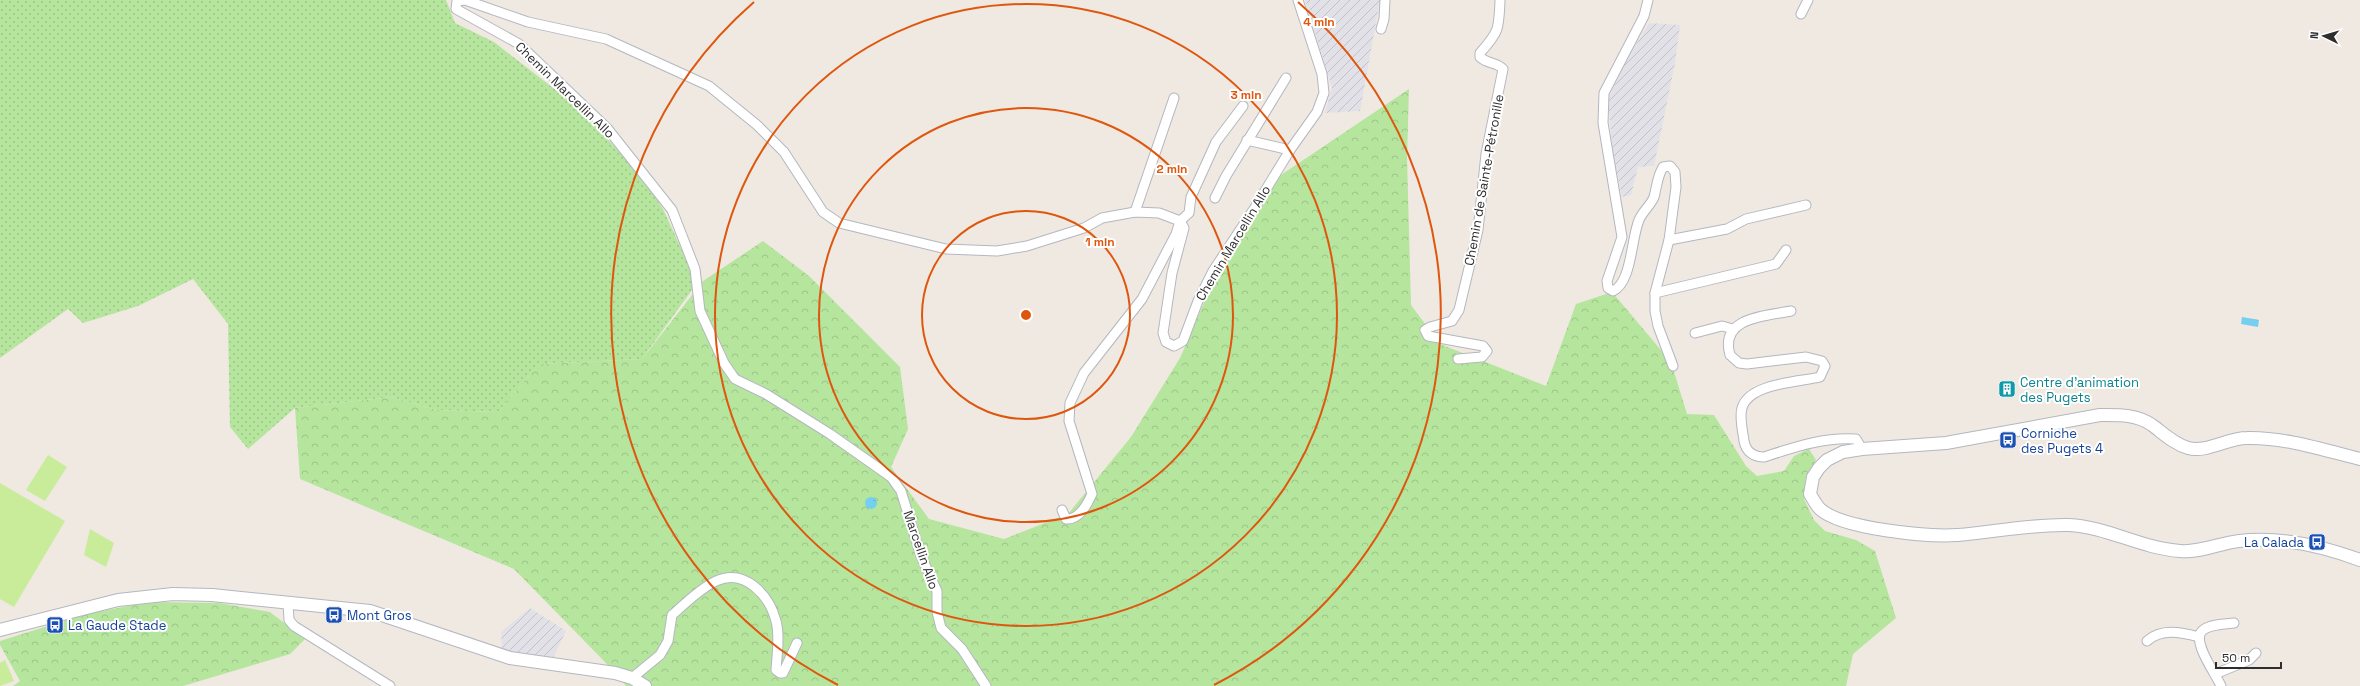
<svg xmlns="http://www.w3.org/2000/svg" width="2360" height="686" viewBox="0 0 2360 686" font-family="'Space Grotesk',sans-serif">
	<defs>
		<pattern id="industrial-furrows" width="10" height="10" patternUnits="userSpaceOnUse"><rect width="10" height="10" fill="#e3e1e8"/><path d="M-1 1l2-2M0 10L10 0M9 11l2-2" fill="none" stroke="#c3c1c7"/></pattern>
		<pattern id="grass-dots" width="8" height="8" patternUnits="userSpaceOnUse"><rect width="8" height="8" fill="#b6e59e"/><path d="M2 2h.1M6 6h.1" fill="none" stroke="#9dc588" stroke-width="1.8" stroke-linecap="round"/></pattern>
		<pattern id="forest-crowns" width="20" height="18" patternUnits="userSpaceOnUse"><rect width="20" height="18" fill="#b6e59e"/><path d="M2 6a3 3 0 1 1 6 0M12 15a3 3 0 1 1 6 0" fill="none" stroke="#9dc588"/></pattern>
		<pattern id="water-ripples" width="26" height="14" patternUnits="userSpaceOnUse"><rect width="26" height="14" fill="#75cff0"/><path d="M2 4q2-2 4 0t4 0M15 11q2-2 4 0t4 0" fill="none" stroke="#66b2ce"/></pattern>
	</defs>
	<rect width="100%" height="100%" fill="#efe9e1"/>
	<g fill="url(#industrial-furrows)">
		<polygon points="1305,0 1380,0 1360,111 1325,113 1332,88"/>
		<polygon points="1649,23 1680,25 1675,63 1654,166 1638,167 1631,195 1622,197 1613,153 1608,99 1629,56"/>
		<polygon points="530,608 566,631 553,658 502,650 501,632"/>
	</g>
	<polygon fill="url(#grass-dots)" points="0,0 446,0 455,23 494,42 584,112 642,178 663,209 697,283 642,359 539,364 498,412 437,410 391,397 295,408 248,449 230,427 228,324 193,279 138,306 83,323 68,309 0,358"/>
	<g fill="url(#forest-crowns)">
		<polygon points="1409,89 1407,158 1411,305 1440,344 1546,386 1576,304 1612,292 1671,362 1687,414 1714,415 1746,466 1757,476 1784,471 1794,456 1809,449 1816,460 1806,475 1804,499 1814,520 1825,531 1856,540 1875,551 1896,618 1853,654 1846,686 626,686 604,661 514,569 300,479 295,408 391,397 437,410 498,412 539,364 642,359 703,281 763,241 809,276 900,367 908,429 891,467 929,519 1004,539 1068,514 1131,437 1180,358 1207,296 1275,179"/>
		<polygon points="149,602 219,603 270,612 305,639 290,654 183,686 13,686 20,681 0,645 0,641 86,614"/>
	</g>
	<g fill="#c9ec9a">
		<polygon points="48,455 67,467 45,501 26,490"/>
		<polygon points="0,483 65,521 14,607 0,599"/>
		<polygon points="90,529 114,543 106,567 84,555"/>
		<polygon points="5,660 14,681 0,686 0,663"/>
	</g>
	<g fill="url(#water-ripples)">
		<polygon points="2242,317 2259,320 2258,327 2241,324"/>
		<circle cx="871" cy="503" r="6"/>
	</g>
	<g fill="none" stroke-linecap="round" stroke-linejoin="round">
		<defs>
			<g id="street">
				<path d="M1648,0L1644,16L1604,93L1603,123L1622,237L1607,281L1608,288L1613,291C1632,282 1631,239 1639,220C1642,212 1651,205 1654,197C1657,186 1657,177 1663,167L1670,166L1675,172L1676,187L1669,240L1655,293V311L1658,326L1673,366"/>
				<polyline points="1801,14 1808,0"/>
				<polyline points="1381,29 1384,19 1385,0"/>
				<polyline points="1247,140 1290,150"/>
				<polyline points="1215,198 1226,176 1286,78"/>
				<polyline points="1135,212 1174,98"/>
				<polyline points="1669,240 1727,229 1746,219 1806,205"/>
				<polyline points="1655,293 1776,264 1786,250"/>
				<path d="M1791,311C1766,316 1719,317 1730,355L1739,363L1747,364L1806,357L1822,361L1825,366L1820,377C1800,382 1749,383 1742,408C1739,417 1743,432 1744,441C1746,452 1754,457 1764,457C1795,447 1823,437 1856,439L1862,449"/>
				<polyline points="1695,333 1722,326 1733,329"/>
				<path d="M1458,359L1482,357L1487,351L1483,346L1428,336L1425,330L1430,327L1452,321L1459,310L1478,230L1486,154L1503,69C1497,62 1487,64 1480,57V53C1499,32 1499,29 1500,0"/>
				<path d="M1062,510L1066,519C1079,520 1087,505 1092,494L1069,421L1070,403L1084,373L1142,299L1176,234L1180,221L1189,213L1191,197L1216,142L1243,106"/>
				<polyline points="288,603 289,620 294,626 390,686"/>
				<path d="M2147,641C2161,628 2181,632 2199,637"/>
				<polyline points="2215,674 2249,660 2256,653"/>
				<path d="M632,678L660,655L668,641L672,615C685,604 699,589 716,581C745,568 769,595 776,621C780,636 777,655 776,670L780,673H783L797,643"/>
				<polyline points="986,686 962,649 941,628 937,612 937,591 921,556 901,491 891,477 830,434 766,394 735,379 724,363 700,311 695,269 672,210 607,128 519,44 456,9 457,1 465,0 528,22 606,39 709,86 757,125 784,152 823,212 839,223 946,249 997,251 1027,246 1084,228 1102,218 1135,212 1159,213 1180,221 1184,228 1172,273 1163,333 1166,342 1174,346 1183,341 1198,301 1213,271 1254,209 1290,150 1317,112 1324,93 1322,74 1298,0"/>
				<path d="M2221,686C2216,674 2190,640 2203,630C2211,624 2225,624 2234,623"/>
			</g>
			<g id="secondary">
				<path d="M2360,459C2324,450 2284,437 2247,438C2227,438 2207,453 2188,448C2174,444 2163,433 2152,425C2136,414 2118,415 2100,415L1946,443L1862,449L1843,452L1827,460L1819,468L1813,477L1810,494C1813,499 1816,505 1820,509C1842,529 1928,537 1958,535C1994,532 2032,524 2069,525C2108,527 2140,548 2180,551C2199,553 2220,543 2239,541C2280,536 2322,546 2360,560"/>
				<polyline points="0,630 118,600 173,594 212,595 370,611 510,658 615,673 632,678 645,686"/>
			</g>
		</defs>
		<use href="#street" stroke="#b4b7c1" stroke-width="11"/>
		<use href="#secondary" stroke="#b4b7c1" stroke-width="14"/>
		<use href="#street" stroke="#fff" stroke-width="9"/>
		<use href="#secondary" stroke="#fff" stroke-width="12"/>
	</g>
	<g fill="none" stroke="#df570e" stroke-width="2">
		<circle cx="1026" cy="315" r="104"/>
		<circle cx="1026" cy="315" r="207"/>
		<circle cx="1026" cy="315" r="311"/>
		<path d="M838 685A415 415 0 0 1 754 2M1298 2A415 415 0 0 1 1214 685"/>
	</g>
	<defs>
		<symbol id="building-square" viewBox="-11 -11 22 22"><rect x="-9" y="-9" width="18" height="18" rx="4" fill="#0f9aa8" stroke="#fff"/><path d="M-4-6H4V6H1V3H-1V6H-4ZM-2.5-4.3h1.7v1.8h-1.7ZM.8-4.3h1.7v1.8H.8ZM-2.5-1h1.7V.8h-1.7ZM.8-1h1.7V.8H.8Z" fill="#fff"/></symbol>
		<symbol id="bus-square" viewBox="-11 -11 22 22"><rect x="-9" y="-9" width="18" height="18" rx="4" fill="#1a4fb4" stroke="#fff"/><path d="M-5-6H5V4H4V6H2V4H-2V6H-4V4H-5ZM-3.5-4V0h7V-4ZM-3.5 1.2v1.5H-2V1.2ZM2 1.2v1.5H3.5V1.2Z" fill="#fff"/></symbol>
	</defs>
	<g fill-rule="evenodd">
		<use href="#building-square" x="1997" y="379" width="20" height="20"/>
		<use href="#bus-square" x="1998" y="430" width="20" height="20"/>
		<use href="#bus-square" x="2307" y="532" width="20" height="20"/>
		<use href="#bus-square" x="324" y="605" width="20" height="20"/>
		<use href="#bus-square" x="45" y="615" width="20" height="20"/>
	</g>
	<g text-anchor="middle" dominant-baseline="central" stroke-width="4" stroke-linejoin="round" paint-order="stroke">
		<g font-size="13" fill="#2e2e2e" stroke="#fff">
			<text transform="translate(565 90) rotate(44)">Chemin Marcellin Allo</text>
			<text transform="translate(1484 180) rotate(-80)">Chemin de Sainte-Pétronille</text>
			<text transform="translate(1233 243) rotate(-59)">Chemin Marcellin Allo</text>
			<text transform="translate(921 550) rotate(71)">Marcellin Allo</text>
		</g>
		<g font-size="13" fill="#0d838f" stroke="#fff" text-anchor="start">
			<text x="2020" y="382">Centre d'animation<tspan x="2020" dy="15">des Pugets</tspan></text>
		</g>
		<g font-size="13" fill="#164399" stroke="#fff" text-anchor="start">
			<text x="2021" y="433">Corniche<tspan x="2021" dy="15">des Pugets 4</tspan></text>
			<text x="2304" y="542" text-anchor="end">La Calada</text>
			<text x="347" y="615">Mont Gros</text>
			<text x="68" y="625">La Gaude Stade</text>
		</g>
	</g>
	<circle cx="1026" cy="315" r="6" fill="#df570e" stroke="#fff" stroke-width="2"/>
	<g font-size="12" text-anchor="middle" font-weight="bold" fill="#df570e" stroke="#fff" stroke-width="4" stroke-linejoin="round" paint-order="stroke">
		<text x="1319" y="26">4 min</text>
		<text x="1246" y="99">3 min</text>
		<text x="1172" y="173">2 min</text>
		<text x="1100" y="246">1 min</text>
	</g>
	<g transform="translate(2324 36) rotate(275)" stroke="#ffffff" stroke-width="3" paint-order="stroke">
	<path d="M0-3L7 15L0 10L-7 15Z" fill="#2e2e2e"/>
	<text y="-6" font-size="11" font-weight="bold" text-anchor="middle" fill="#2e2e2e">N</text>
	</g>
	<path d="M2216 662v6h65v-6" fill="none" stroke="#2e2e2e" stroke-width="2"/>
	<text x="2222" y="662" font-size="12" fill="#2e2e2e" stroke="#ffffff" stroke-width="3" paint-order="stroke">50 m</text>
</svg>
